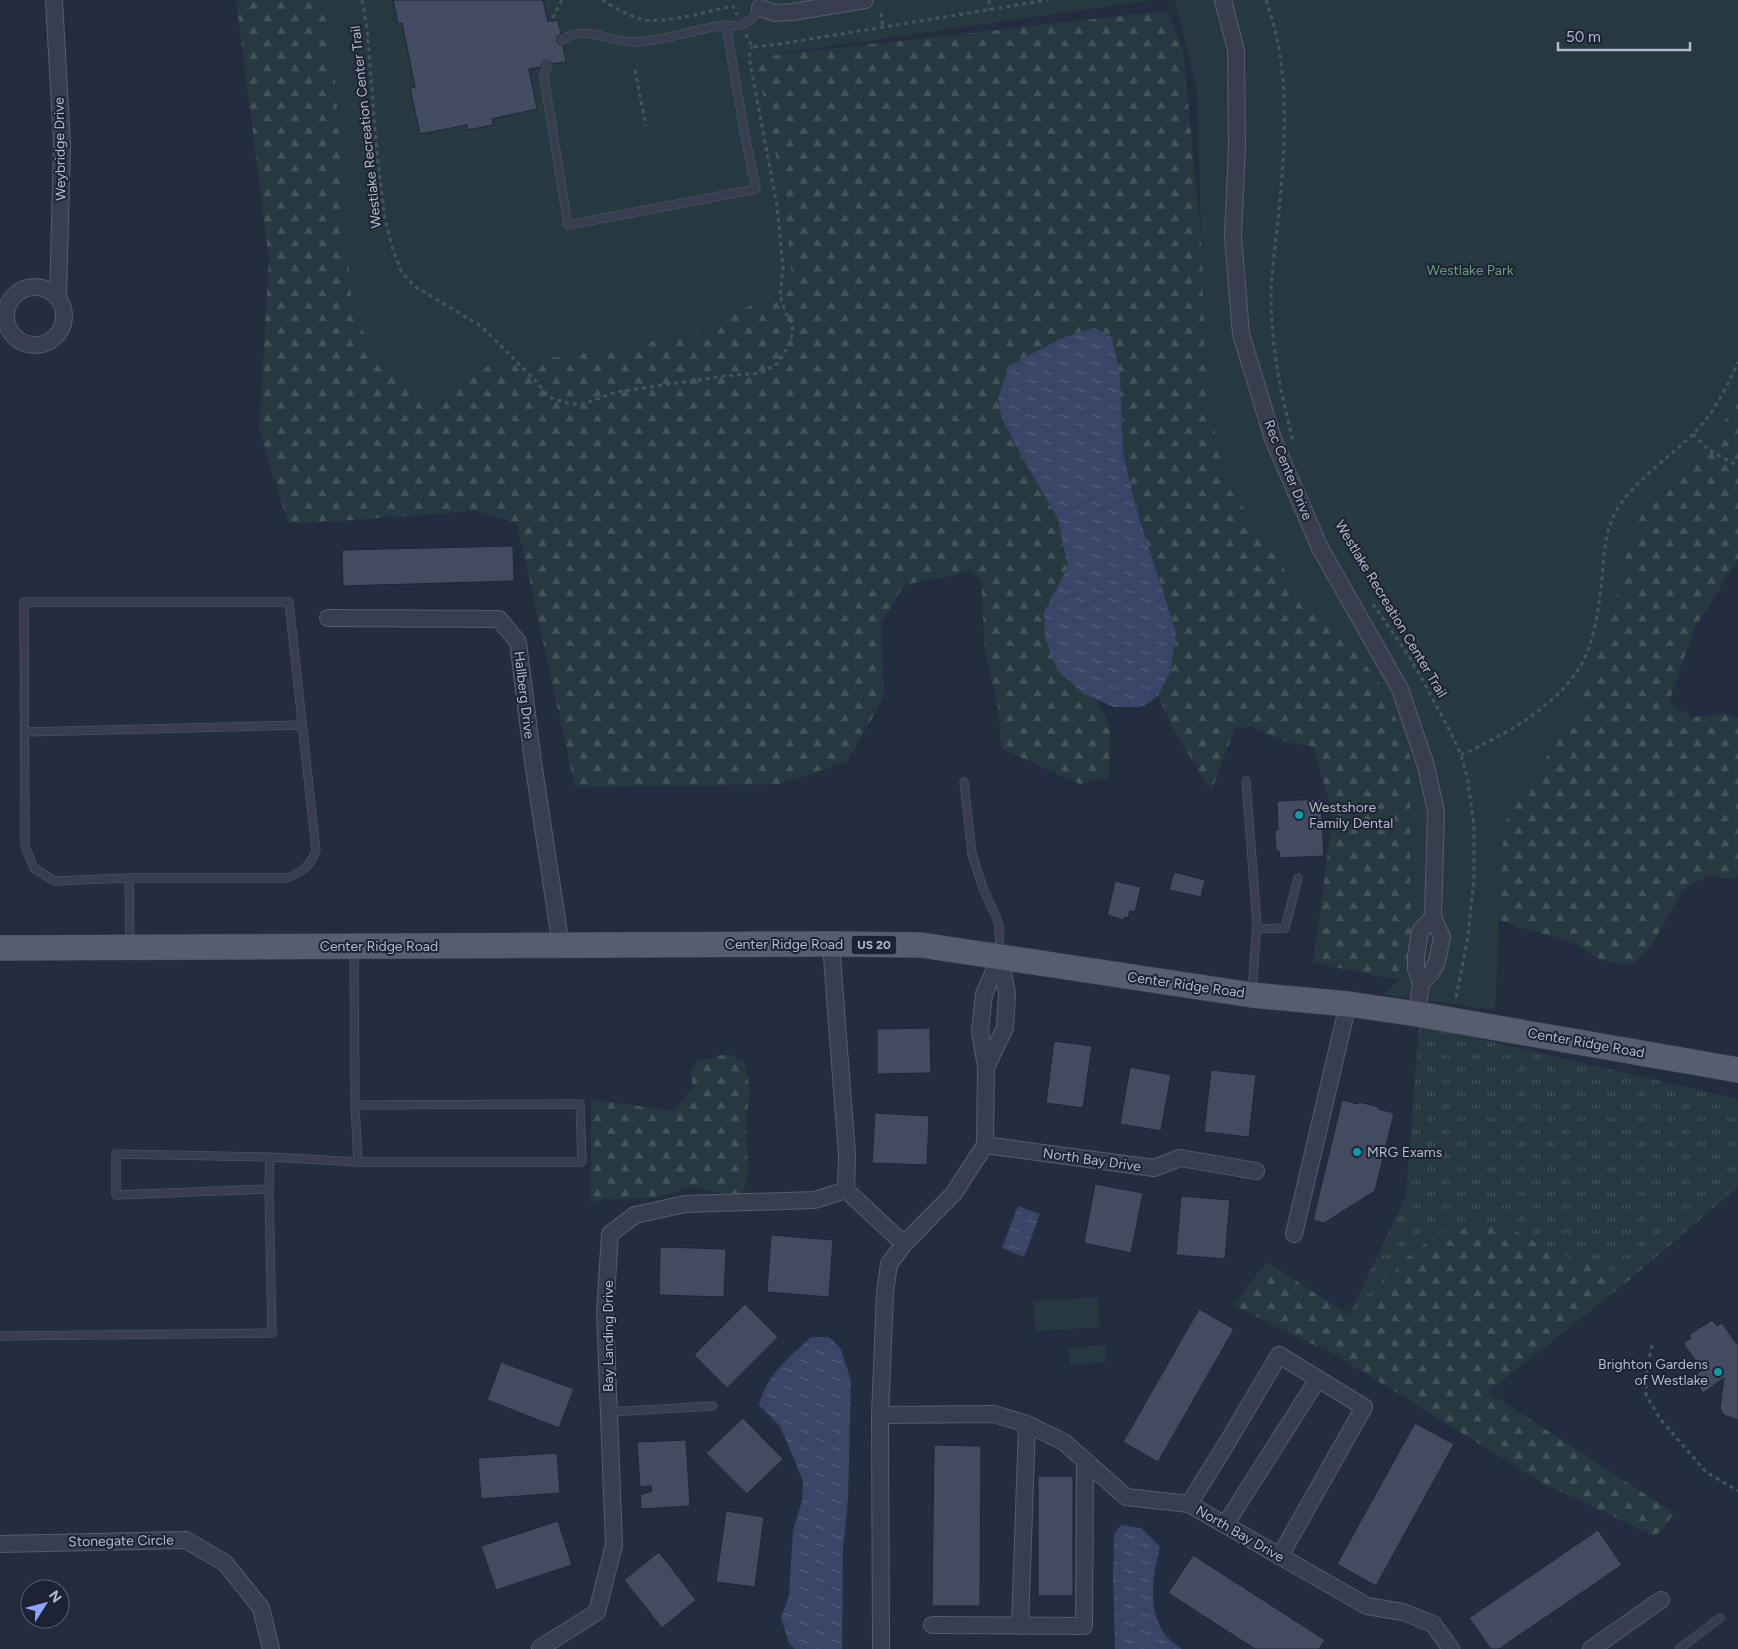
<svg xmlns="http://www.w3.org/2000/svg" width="1738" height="1649" viewBox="0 0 1738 1649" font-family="Figtree,sans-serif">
	<defs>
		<pattern id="grass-tufts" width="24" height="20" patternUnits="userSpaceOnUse" patternTransform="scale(1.25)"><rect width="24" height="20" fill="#263940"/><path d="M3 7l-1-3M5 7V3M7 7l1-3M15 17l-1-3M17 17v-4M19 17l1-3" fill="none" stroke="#43545a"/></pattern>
		<pattern id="forest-firs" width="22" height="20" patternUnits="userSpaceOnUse" patternTransform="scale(1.25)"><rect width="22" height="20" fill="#263940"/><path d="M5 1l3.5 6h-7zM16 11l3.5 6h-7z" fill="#43545a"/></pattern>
		<pattern id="water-ripples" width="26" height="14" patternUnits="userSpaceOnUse" patternTransform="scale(1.25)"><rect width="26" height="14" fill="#384566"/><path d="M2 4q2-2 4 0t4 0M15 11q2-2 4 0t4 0" fill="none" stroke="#525e7b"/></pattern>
	</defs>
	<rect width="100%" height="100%" fill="#242c3f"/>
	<polygon fill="url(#grass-tufts)" points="1419,1025 1738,1099 1738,1187 1633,1277 1569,1258 1499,1223 1440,1232 1391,1274 1377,1292 1349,1315 1406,1196"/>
	<g fill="url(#forest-firs)">
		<polygon points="236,0 329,0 353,319 436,406 487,366 598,351 697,332 792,284 784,196 755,57 1167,11 1183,49 1210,335 1385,690 1410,755 1411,948 1400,980 1313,963 1333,814 1313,747 1283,741 1252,727 1235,728 1211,792 1173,728 1158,696 1171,670 1176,632 1137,511 1123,452 1122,413 1023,459 1058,519 1068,567 1044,612 1084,694 1095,699 1106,716 1110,729 1109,777 1080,784 1002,749 998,708 985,651 981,579 969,572 904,585 881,623 884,697 847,762 779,784 575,787 517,523 474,511 325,522 288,523 259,430 269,260"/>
		<polygon points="1291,248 1738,251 1738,560 1694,629 1669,702 1691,717 1731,714 1738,718 1738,876 1735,879 1707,876 1684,889 1650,948 1631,966 1601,960 1572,942 1521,928 1487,915"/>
		<polygon points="726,1054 744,1060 750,1090 746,1120 748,1173 742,1195 723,1194 693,1186 656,1198 607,1199 591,1202 591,1099 673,1111 693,1087 690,1073 697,1061"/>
		<polygon points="1499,1223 1569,1258 1633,1277 1488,1392 1674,1513 1662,1530 1654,1536 1588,1504 1544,1484 1339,1357 1233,1305 1267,1262 1349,1315 1377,1292 1406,1258 1440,1232"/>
	</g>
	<g fill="#263940">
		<polygon points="329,0 1152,0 755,57 784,196 792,284 694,334 598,351 487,366 436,406 400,376 353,319"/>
		<polygon points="1175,0 1738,0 1738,402 1685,475 1636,515 1613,611 1574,715 1504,823 1495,1010 1382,994 1400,980 1411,948 1410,755 1385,690 1331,619 1292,581 1230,487 1206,400 1197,90"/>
		<polygon points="1098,1297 1100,1327 1035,1331 1033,1301"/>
		<polygon points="1105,1345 1106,1362 1070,1365 1068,1348"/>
	</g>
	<g fill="url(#water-ripples)">
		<polygon points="1094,328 1112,338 1120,374 1123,453 1137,511 1176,632 1171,670 1158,696 1142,707 1114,707 1084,694 1057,670 1045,638 1044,612 1068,567 1058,519 1023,459 1002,419 998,398 1009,366 1062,338"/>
		<polygon points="1018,1206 1040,1214 1024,1257 1002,1248"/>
		<path d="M811,1337H829L841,1349L851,1381L848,1500L843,1549L842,1649H795L789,1643L781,1618L789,1596L793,1531L802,1501L803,1481L780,1426L759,1405C766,1375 790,1357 811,1337Z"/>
		<path d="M1121,1525L1141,1528L1160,1547C1151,1582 1145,1627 1182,1649H1115L1113,1577L1114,1534Z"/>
	</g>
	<g fill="#434b61" stroke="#1f2536">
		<polygon points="393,0 543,0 548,22 558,20 561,34 557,37 557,42 559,45 563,45 566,62 552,64 550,61 546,60 543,62 541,67 529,69 537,109 492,119 493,125 468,130 467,125 420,134 410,88 415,87 402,23 398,24"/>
		<polygon points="513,546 514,581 343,586 342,550"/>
		<polygon points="1321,799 1324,856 1280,858 1279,851 1276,851 1275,836 1275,830 1278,830 1277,801"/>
		<polygon points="1174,872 1205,880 1201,897 1169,890"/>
		<polygon points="1115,881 1141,887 1135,912 1130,911 1128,918 1125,917 1124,920 1107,915"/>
		<polygon points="930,1028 931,1073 877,1074 877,1029"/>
		<polygon points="1054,1041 1092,1046 1083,1108 1046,1103"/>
		<polygon points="1130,1067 1171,1075 1161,1131 1120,1124"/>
		<polygon points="1211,1070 1256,1075 1249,1137 1204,1132"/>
		<polygon points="1342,1100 1358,1104 1359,1102 1379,1107 1378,1109 1394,1113 1375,1191 1324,1223 1313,1220"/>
		<polygon points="875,1113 929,1116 927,1165 872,1163"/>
		<polygon points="1095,1184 1143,1193 1131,1253 1084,1243"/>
		<polygon points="1181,1196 1230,1200 1225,1259 1176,1255"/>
		<polygon points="771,1235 833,1240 829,1297 767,1292"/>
		<polygon points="660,1247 726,1249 724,1297 659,1295"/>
		<polygon points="745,1304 778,1337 727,1388 694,1355"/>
		<polygon points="1199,1309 1234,1329 1158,1462 1123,1442"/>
		<polygon points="1712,1320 1717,1326 1722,1323 1736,1343 1738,1343 1738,1420 1724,1415 1720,1409 1724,1378 1703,1393 1692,1377 1702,1370 1683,1343 1691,1338 1689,1335"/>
		<polygon points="501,1362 574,1389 559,1428 487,1400"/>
		<polygon points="743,1418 783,1459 747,1494 706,1453"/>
		<polygon points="1415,1423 1454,1444 1376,1586 1337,1564"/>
		<polygon points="686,1440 690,1506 641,1509 640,1495 652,1491 651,1486 640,1487 637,1442"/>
		<polygon points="934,1445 981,1446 980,1606 932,1606"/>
		<polygon points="557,1453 560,1493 481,1499 478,1458"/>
		<rect x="1038" y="1476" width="35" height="120"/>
		<polygon points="726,1511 764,1517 755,1587 716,1582"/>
		<polygon points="558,1521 572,1565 496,1590 481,1546"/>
		<polygon points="1598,1530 1622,1565 1499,1649 1491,1649 1469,1618"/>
		<polygon points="659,1552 696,1600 662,1628 624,1580"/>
		<polygon points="1193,1555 1325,1640 1319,1649 1255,1649 1168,1593"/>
	</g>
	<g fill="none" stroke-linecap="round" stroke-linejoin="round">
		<defs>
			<g id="service">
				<path d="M562,40C589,23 609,44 637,42C665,41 695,29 724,25C730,25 738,27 743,24C751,21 756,15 760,8"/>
				<polyline points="547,65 544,78 568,225 756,189 745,135 726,25"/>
				<polyline points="25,732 302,725"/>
				<polyline points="1246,781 1257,924 1252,991"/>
				<polyline points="964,782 972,854 983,888 996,917 999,927 1000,953"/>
				<path d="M129,878H286C303,872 309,867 316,851L289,602H24L25,846L34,868L54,881L129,878L130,943"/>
				<polyline points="1257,929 1285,928 1298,878"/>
				<polyline points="355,1105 580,1104 582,1162 358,1162"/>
				<polyline points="269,1189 116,1195 116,1154 270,1157 358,1162 355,1105 354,951"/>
				<polyline points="0,1336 272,1333 269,1189 270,1157"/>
				<polyline points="609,1412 713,1406"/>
				<polyline points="1679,1649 1720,1618"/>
			</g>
			<g id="minor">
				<polyline points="54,0 62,143 58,298"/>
				<polyline points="1223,0 1236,50 1237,146 1233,236 1241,334 1273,439 1320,548 1400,689 1426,766 1436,811 1433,917 1442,937 1437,962 1431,973 1421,983"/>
				<polyline points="760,8 775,13 792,12 865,0"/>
				<circle cx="35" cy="316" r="29"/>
				<polyline points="328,618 499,619 518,642 533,762 561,946"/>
				<polyline points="1417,1014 1421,983 1416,969 1416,956 1420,931 1433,917"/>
				<polyline points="986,1067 1005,1028 1007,993 1000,958"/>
				<polyline points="985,1145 1154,1168 1180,1158 1256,1171"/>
				<polyline points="846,1190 904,1244"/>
				<polyline points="1294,1234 1348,1004"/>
				<polyline points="880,1415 994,1414 1027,1424 1064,1442 1126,1497 1189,1504 1367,1606 1403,1612 1433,1624 1451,1649"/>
				<polyline points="1189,1504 1227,1443 1279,1355 1364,1407 1280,1556"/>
				<polyline points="1225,1525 1318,1379"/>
				<polyline points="0,1544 186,1540 225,1563 261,1608 271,1649"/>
				<polyline points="932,1625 1084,1626 1085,1461"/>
				<polyline points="1020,1626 1027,1424"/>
				<polyline points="540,1648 597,1612 614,1545 605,1312 610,1234 635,1215 685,1204 815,1200 846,1190 847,1155 831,944"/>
				<polyline points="881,1649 880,1415 885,1293 889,1264 904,1244 954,1193 985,1145 986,1067 980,1031 984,994 1000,958"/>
				<polyline points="1591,1649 1661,1600"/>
			</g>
			<polyline id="primary" points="0,948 831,944 921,945 1252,995 1348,1004 1417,1014 1738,1070"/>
		</defs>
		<use href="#service" stroke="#565c6d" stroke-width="9"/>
		<use href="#minor" stroke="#565c6d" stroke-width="18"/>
		<use href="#primary" stroke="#414758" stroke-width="26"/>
		<g stroke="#44565d" stroke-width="3" stroke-dasharray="4 4" stroke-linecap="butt">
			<polyline points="362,0 367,27 377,153 385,220 393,250 401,271 414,286 481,326 536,381 549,397 563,402 581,405 616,392 725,376 761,373 778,363 791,342 793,324 786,314 780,296 783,267 777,206 749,57 752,47"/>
			<path d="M602,0C614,7 627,15 641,19C663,25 709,11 733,6L737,15"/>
			<polyline points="989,0 990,10"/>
			<path d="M1266,0C1292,72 1285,148 1278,222C1275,246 1272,270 1271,294C1271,343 1280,392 1293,440"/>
			<polyline points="881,13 883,27"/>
			<polyline points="549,25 562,0"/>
			<polyline points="746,34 752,47 780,44 1048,0"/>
			<polyline points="635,70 646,126"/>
			<polyline points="1693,434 1709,450 1738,466"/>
			<polyline points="1373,604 1408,655 1421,677 1452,735 1461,755 1467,776 1474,826 1474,878 1468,937 1456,997"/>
			<path d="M1461,755C1505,735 1566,702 1586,655C1595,634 1598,611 1601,588C1604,563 1603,534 1616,511C1631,484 1672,455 1694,433C1714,413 1727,387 1738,362"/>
			<polyline points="1652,1345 1646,1373 1646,1395 1661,1420 1706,1472 1738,1491"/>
		</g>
		<use href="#service" stroke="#383e4f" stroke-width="8"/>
		<use href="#minor" stroke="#383e4f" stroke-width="16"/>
		<use href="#primary" stroke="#565d6f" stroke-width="25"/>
	</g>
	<g fill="#0f9aa8" stroke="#1d2334" stroke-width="2">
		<circle cx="1299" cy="815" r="5"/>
		<circle cx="1357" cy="1152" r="5"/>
		<circle cx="1718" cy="1372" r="5"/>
	</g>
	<g text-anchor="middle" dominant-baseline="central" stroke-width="4" stroke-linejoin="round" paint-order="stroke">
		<rect fill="#1d2334" stroke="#878d9d" stroke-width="1" x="851.5" y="935.5" width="45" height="19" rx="4"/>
		<g font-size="12" font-weight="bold" fill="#b4baca">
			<text x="874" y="945">US 20</text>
		</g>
		<g font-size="14" fill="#b4baca" stroke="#1d2334">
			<text transform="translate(366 127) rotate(-96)">Westlake Recreation Center Trail</text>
			<text transform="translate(60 149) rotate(-91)">Weybridge Drive</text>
			<text transform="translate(1288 470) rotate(68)">Rec Center Drive</text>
			<text transform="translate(1391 609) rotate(59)">Westlake Recreation Center Trail</text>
			<text transform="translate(524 695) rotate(83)">Hallberg Drive</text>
			<text x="784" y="944">Center Ridge Road</text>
			<text x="379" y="946">Center Ridge Road</text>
			<text transform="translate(1186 985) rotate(8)">Center Ridge Road</text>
			<text transform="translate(1586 1043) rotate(10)">Center Ridge Road</text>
			<text transform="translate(1092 1160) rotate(8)">North Bay Drive</text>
			<text transform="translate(608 1336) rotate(-90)">Bay Landing Drive</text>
			<text transform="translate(1240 1534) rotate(30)">North Bay Drive</text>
			<text transform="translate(121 1541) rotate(-1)">Stonegate Circle</text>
		</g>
		<g font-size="14" fill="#6b9b7c" stroke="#1d2334">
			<text x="1470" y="270">Westlake Park</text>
		</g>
		<g font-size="14" fill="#b4baca" stroke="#1d2334" text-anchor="start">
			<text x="1309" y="807">Westshore<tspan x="1309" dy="16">Family Dental</tspan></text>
			<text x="1367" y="1152">MRG Exams</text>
			<text x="1708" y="1364" text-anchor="end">Brighton Gardens<tspan x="1708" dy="16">of Westlake</tspan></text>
		</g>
	</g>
	<g transform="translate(45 1604) rotate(54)"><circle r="24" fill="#1d2334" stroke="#595f70"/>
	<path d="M0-4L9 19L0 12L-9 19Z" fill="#89a6f9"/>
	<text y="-8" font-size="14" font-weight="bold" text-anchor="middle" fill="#b4baca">N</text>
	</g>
	<path d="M1558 42v8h132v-8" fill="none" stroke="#b4baca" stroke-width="2.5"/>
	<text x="1566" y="42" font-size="15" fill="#b4baca" stroke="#1d2334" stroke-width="4" paint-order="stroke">50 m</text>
</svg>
